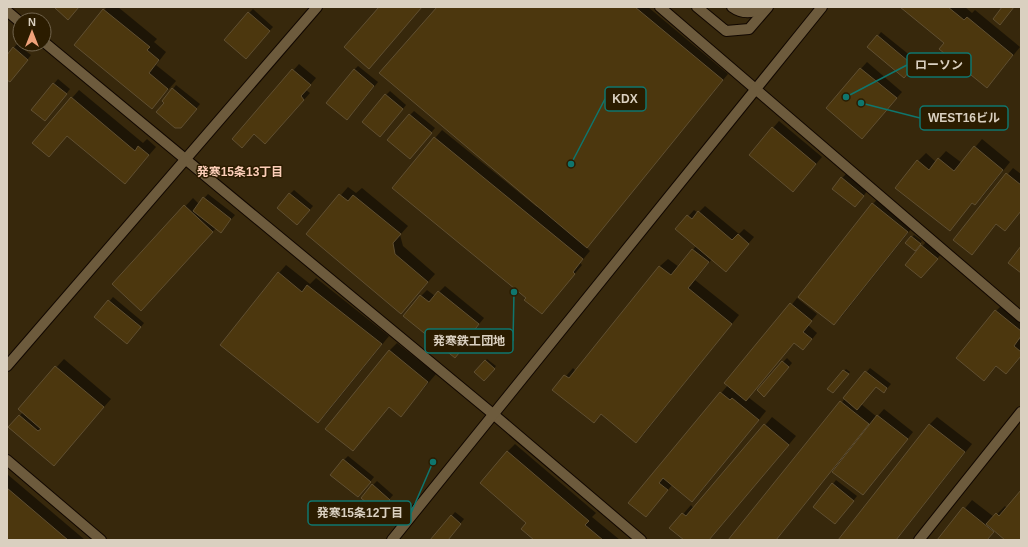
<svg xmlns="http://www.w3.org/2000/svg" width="1028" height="547" viewBox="0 0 1028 547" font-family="Arial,'Noto Sans JP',sans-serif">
	<rect width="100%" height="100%" fill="#2b1c00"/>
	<path fill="#37280c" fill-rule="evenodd" d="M7,7H1021V540H7ZM20,20H44V44H20Z"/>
	<g fill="#0007">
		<polygon points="107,7 118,7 157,39 154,42 166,52 156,65 176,81 152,108 104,10"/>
		<polygon points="438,7 648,7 728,74 586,247 590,251 580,263 582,265 542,313 528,297 393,187 442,130 537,207 538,205"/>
		<polygon points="902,7 965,7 972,13 975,10 1020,47 994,79 945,42"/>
		<polygon points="253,9 273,27 249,53 249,13"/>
		<polygon points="881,32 917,61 907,73 878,36"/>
		<polygon points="17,44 31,55 14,77 7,78 7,56"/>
		<polygon points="867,62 902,92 868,131 827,107"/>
		<polygon points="299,64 316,78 306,90 310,93 271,137 255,133 248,141 233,139"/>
		<polygon points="358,66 378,82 351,115 354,70"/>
		<polygon points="58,79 70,89 49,116 32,110"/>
		<polygon points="176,85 200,104 185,122 165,103 173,89"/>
		<polygon points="79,90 143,143 147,139 156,147 132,175 72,98"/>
		<polygon points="390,91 406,105 384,132 386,95"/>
		<polygon points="414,111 435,128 413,154 410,115"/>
		<polygon points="779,121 822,157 799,184 750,155"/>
		<polygon points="982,139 1010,162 983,196 975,204 973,202 950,229 918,161 926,153 936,162 946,151 962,163"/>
		<polygon points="1013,168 1021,174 1021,210 997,223 978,247 954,239"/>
		<polygon points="846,174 867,191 859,202 842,178"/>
		<polygon points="348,187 356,193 362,188 408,226 400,235 403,246 435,274 401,313 307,234"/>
		<polygon points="294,190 313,206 301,220 290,194"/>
		<polygon points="208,194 235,215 224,228 216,228 148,302 113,284 193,198 199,204"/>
		<polygon points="880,196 915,224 842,316 834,324 873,204"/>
		<polygon points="705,206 739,234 744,229 754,237 731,264 712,259 695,280 739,315 644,434 636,441 601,414 594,421 554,390 573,368 576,371 660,266 668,259 679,267 696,246 677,229 694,210 698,213"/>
		<polygon points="914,235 922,241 916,248 906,243"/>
		<polygon points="926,242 941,254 925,273 906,264"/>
		<polygon points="286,265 310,284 316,278 389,336 326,414 318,422 279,273"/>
		<polygon points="445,286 484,318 475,329 477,331 460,351 421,296 427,290 435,296"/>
		<polygon points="113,297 144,323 131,339 96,317"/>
		<polygon points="797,298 817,314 808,325 817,333 809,343 794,342 748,397 766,411 700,493 672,485 653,508 630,503 728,385"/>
		<polygon points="1002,305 1021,321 1021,336 1019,339 1021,341 1021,356 1006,373 997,366 984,380 996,311"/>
		<polygon points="397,343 436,374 401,415 389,406 353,450 389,351"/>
		<polygon points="787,358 792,363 768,391 783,362"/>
		<polygon points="64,359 111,399 61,456 10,427 23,412 19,409"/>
		<polygon points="487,359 496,366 484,380 475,372"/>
		<polygon points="870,368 891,384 884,392 876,386 861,404 877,417 884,409 913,432 869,488 863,494 832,470 776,540 729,540"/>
		<polygon points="846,369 850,372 835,390 829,388"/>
		<polygon points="772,417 796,436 709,540 685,540 671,528 691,505 694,509"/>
		<polygon points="937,417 972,444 896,540 839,540 929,425"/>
		<polygon points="515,444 596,513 592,517 620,540 535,540 528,522 507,452"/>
		<polygon points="348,456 374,477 362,492 344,460"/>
		<polygon points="7,474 85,540 7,540"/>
		<polygon points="836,480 857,496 839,519 833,484"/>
		<polygon points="377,481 393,495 383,507 373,485"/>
		<polygon points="1021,492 1021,540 1007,540 995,531 988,540 938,540 972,500 994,517 1005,506 1007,508"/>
		<polygon points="455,512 464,519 447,540 432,540"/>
	</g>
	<g fill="#4c370e" stroke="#604f31">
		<polygon points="54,7 79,7 68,20"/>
		<polygon points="379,7 422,7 369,69 344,47"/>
		<polygon points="437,7 635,7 723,80 587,248 379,73"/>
		<polygon points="900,7 948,7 964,20 967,17 1013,55 987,88 939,49 944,43"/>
		<polygon points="1002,7 1014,7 1000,25 993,19"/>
		<polygon points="103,9 150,47 147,50 159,60 149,73 168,89 152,109 74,45"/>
		<polygon points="248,12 270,31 246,59 224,40"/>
		<polygon points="877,35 914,66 904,78 867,47"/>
		<polygon points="13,47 28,60 10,82 7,80 7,55"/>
		<polygon points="860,68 897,98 862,139 826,108"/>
		<polygon points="292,69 311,85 301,96 304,100 265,144 254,134 242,148 232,139"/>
		<polygon points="354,69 374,86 347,120 326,103"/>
		<polygon points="53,83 67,94 45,121 31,110"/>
		<polygon points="172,88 197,109 181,128 175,128 156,112 164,103 162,101"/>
		<polygon points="385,94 403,109 380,137 362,122"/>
		<polygon points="71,97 135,151 138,146 149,155 125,184 67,136 49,157 32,143"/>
		<polygon points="409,114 432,133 410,159 387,140"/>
		<polygon points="772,127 816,164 793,192 749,155"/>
		<polygon points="434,137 583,259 573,272 575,274 542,314 524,300 526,298 392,188"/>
		<polygon points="974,146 1003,170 975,205 972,203 950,231 895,188 917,160 929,170 938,158 954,171"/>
		<polygon points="1006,173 1021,185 1021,211 1005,231 996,224 972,255 953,240"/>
		<polygon points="841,177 864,196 855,207 832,189"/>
		<polygon points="289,193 310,210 297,225 277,208"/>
		<polygon points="339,194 348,201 353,195 401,234 393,243 395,254 428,282 401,314 306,234"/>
		<polygon points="203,197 231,219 221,233 193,211"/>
		<polygon points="872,203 908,232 834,325 798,297"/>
		<polygon points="184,205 213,232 141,311 112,284"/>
		<polygon points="698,211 732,240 738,234 749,244 726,272 675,229 687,215 692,219"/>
		<polygon points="911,236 921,244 915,251 905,243"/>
		<polygon points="921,245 938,259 921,278 905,265"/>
		<polygon points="1021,246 1021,273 1008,263"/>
		<polygon points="692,249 709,262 688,288 732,324 636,443 601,414 594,423 552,390 564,375 569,378 659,266 671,275"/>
		<polygon points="278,272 302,292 307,285 382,344 318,423 220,345"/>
		<polygon points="438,291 479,324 470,336 471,338 455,358 403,316 420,295 429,302"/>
		<polygon points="108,300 141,327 127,344 94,317"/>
		<polygon points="790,303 812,321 803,332 812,339 803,350 794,343 746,401 724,383"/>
		<polygon points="995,310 1021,331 1021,336 1014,346 1021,352 1021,356 1006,374 996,366 984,381 956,358"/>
		<polygon points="389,350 428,382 401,417 389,407 353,451 325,429"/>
		<polygon points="485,360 495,369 484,381 474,372"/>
		<polygon points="782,361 789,367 764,397 757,390"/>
		<polygon points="55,366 104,407 54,466 8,427 19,415 38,431 41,429 18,409"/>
		<polygon points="843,370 849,374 833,393 827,389"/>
		<polygon points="865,371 887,388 884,393 876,387 857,410 843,398"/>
		<polygon points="720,392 730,400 732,398 759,420 692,502 663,478 659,483 668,490 646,517 628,503"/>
		<polygon points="840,401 869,424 776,540 728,540"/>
		<polygon points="877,415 908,439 863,495 832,472"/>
		<polygon points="764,424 789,445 709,540 684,540 669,528 682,513 686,516"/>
		<polygon points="929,424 965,452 896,540 838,540"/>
		<polygon points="507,451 589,521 585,525 603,540 534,540 521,529 526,523 480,483"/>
		<polygon points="343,459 371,482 358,497 330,475"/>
		<polygon points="832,483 854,501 835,524 813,507"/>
		<polygon points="372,484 390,500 379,513 361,498"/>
		<polygon points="7,488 68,540 7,540"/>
		<polygon points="1021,490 1021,540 1005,540 986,524 996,513 999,516"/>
		<polygon points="963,507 994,532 987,540 937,540"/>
		<polygon points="451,515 461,524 448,540 430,540"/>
	</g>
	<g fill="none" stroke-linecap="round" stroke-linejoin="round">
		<defs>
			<g id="minor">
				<polyline points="660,7 1021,317"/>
				<polyline points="697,7 726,31 749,29 768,7"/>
				<path d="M732,7C743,15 755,13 766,7"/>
				<polyline points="7,11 20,22"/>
				<polyline points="44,42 493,414 641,540"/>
				<polyline points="7,366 317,7"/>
				<polyline points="7,460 101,540"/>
				<polyline points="392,540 822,7"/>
				<polyline points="919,540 1021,412"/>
			</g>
		</defs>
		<use href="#minor" stroke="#110700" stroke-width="12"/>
		<use href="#minor" stroke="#6d5b3d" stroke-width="10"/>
	</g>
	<g text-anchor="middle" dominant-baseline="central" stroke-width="3" stroke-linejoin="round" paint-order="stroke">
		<g font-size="12" font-weight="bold" fill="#fcceb8" stroke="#2b1c00">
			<text x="240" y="172">発寒15条13丁目</text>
		</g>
	</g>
	<path fill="none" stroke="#0f766e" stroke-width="1.5" d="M846 97L907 65M571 164L605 99M861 103L920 118M514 292L513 341M433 462L411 513"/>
	<g fill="#0f766e" stroke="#2b1c00" stroke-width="1.5">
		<circle cx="846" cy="97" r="4"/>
		<circle cx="571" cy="164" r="4"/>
		<circle cx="861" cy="103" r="4"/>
		<circle cx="514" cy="292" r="4"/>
		<circle cx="433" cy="462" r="4"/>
	</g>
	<g fill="#2b1c00" stroke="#0f766e" stroke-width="1.5">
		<rect x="907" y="53" width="64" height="24" rx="4"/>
		<rect x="605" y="87" width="41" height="24" rx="4"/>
		<rect x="920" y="106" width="88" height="24" rx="4"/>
		<rect x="425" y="329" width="88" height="24" rx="4"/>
		<rect x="308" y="501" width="103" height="24" rx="4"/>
	</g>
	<g font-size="12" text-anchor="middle" font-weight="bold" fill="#dad0c0">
		<text x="939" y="69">ローソン</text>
		<text x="625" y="103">KDX</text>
		<text x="964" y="122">WEST16ビル</text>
		<text x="469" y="345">発寒鉄工団地</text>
		<text x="360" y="517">発寒15条12丁目</text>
	</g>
	<rect width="1028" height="547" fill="none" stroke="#dad0c0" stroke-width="16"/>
	<g transform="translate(32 32)"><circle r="19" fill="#2b1c00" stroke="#71644d"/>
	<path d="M0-3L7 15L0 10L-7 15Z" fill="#f0a27a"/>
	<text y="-6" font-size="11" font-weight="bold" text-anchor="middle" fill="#dad0c0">N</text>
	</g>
</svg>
